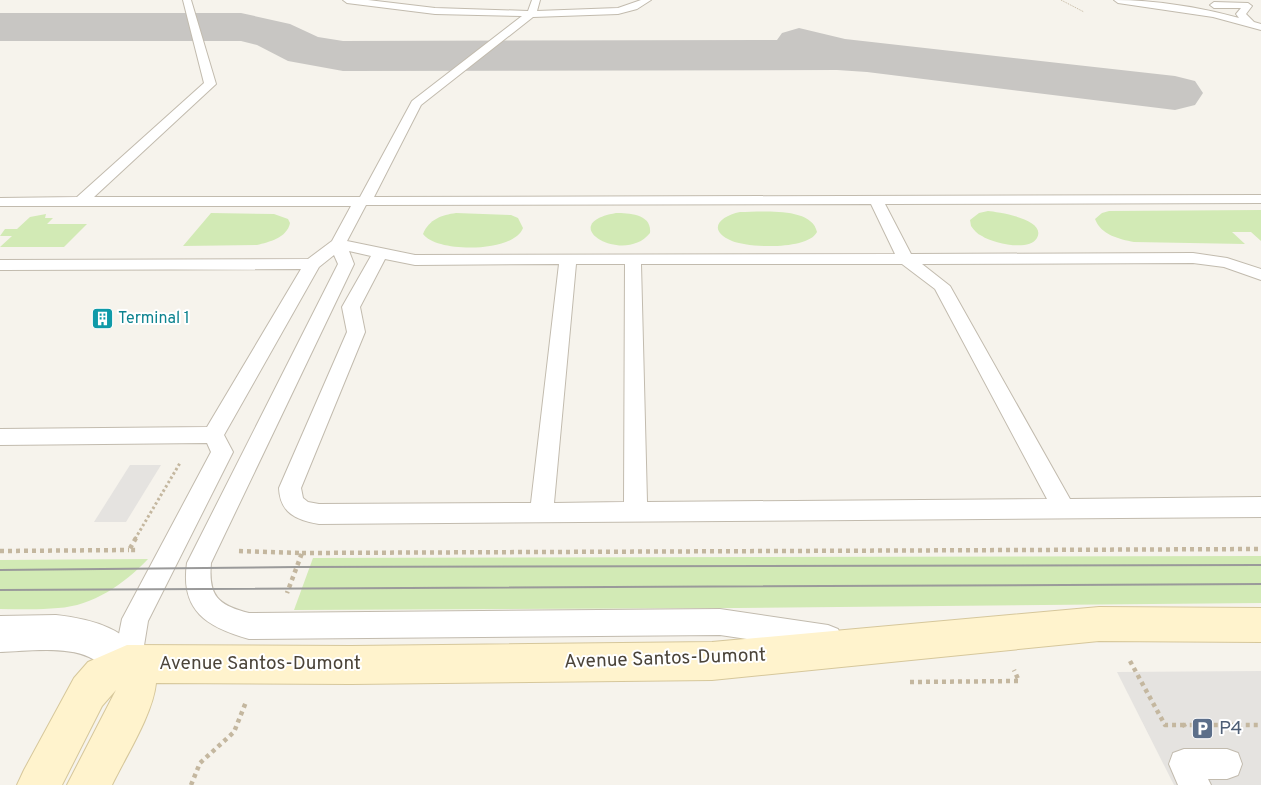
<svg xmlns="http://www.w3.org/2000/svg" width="1261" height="785" viewBox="0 0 1261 785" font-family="Overpass,sans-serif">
	<rect width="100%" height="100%" fill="#f6f3ec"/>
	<g fill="#d2eab5">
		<path d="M1261,210V241L1251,232H1232L1245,244L1134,242C1119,239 1101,235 1095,219L1102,213L1109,211Z"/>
		<path d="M988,211C998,212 1047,219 1037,238C1029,252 992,243 982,236C977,234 974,230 971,226L970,220L979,213Z"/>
		<path d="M740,212C760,212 812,206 817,232C808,250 749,248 732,241C706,230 720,216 740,212Z"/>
		<path d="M211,213L274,214L288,219L290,223C287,238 269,242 257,245L183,246Z"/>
		<path d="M456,213L511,215L518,218L523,228C514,253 436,253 423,234C429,219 442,215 456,213Z"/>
		<path d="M616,213C629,213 652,214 650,233C624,266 553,224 616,213Z"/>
		<polygon points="46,214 45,218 53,218 47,224 87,224 64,247 0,247 12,236 0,236 5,229 17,229 30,217"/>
		<polygon points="1261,556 1261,603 737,608 294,610 313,558"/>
		<path d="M148,559C124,584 93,606 58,608C39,610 19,609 0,609V560Z"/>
	</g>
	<g fill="#e5e3e0">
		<polygon points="130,465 161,465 126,522 94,522"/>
		<polygon points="1261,671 1261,785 1174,785 1117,672"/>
	</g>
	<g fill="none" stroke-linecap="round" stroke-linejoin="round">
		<polygon fill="#c8c6c3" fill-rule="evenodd" points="0,13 241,13 290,24 318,37 343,41 777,40 782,33 799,28 845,39 1175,76 1195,81 1203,93 1195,105 1175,110 867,72 837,70 343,71 288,61 257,45 241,41 0,41"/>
		<defs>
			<g id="service">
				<path d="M183,0H191L216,84L94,197H360L412,101L522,16L435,14L347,3L343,0H368L435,8L528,11L532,0H540L537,11L618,8L641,0H651L637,9L618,14L533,17L421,105L374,197L1261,195V203L885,204L911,254L1193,253L1227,258L1261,269V280L1224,267L1193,263L922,264L950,286L1070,499L1261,497V517L319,524C296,520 280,513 279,488L347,332L342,307L371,256L349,251L354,264L211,563C208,596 218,605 249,613L720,609L828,625L838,629L842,638L838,647L828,651L720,635L249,639C207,627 180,611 187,563L338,264L334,255L319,267L224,435L233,452L148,621L141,664L137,674L127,678L117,674L113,664L122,619L211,452L207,443L0,445V429L207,427L301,269L0,270V260L308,259L332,241L351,206H0V198L77,197L204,83ZM871,204L895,254L415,255L347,241L366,205ZM385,259L415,265L559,264L531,503L319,504L308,502L303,498L301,488L365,332L360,307ZM576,264H625L624,502L554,503ZM641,264H902L935,289L1047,499L647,502Z"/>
				<path d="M1114,0C1155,0 1199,7 1239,18L1236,14L1241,8H1214L1210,5L1214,2L1248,3L1252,6L1246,14L1254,22L1261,24V30L1213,17L1118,3Z"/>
				<polygon points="1184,749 1227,749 1238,753 1242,764 1238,775 1227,779 1208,779 1211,785 1178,785 1169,764 1173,753"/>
			</g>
			<path id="minor" d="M56,615C92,619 131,629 146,664L141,677L127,683C123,681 117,680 113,677C104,670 100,662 89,657C66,646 26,651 0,652V616Z"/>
			<path id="secondary" d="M1099,607L1261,608V642L1099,641L712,680L351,684L156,683C153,714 126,756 112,785H67L116,690L102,706L62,785H17L24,770L74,678L88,662L127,645L351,646L712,642Z"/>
		</defs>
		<use href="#service" stroke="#c2bbae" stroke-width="2"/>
		<use href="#minor" stroke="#c2bbae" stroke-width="2"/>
		<use href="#secondary" stroke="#d6c79b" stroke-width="2"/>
		<polyline stroke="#c4b79f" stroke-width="1" stroke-dasharray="1 1" stroke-linecap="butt" points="1061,0 1084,12"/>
		<polyline stroke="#c4b79f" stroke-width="3" stroke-dasharray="2.5 2.5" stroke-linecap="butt" points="135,539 180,463"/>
		<g stroke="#c4b79f" stroke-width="4.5" stroke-dasharray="4 4" stroke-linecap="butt">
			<polyline points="136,538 129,550 138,550"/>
			<polyline points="0,551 129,550"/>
			<polyline points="239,551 302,553 287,593"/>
			<polyline points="302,553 1261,549"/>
			<polyline points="1130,661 1165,725 1184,725"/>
			<polyline points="910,682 1019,681 1014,670"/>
			<polyline points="1185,727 1184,725 1261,725"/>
			<polyline points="191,785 200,763 234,732 246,702"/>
		</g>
		<use href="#service" fill="#fff" fill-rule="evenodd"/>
		<use href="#minor" fill="#fff" fill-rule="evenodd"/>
		<use href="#secondary" fill="#fff3cd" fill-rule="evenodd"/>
		<g stroke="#9a9a9a" stroke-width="2">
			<polyline points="0,570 297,567 1261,565"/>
			<polyline points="0,590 1261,584"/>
		</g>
	</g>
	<defs>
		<symbol id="building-square" viewBox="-11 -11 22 22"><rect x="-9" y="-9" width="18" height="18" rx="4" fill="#0f9aa8" stroke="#fff"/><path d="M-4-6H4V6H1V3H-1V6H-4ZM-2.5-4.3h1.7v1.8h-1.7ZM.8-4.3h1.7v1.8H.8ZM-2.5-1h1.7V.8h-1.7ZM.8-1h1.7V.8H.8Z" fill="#fff"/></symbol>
		<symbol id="parking-square" viewBox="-11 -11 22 22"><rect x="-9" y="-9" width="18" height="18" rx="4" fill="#5c6f8a" stroke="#fff"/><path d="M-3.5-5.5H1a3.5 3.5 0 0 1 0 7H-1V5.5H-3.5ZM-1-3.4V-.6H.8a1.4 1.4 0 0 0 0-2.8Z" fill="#fff"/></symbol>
	</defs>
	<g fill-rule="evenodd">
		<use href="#building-square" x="90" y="306" width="25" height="25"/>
		<use href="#parking-square" x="1190" y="716" width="25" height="25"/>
	</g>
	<g text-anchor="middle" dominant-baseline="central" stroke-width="4" stroke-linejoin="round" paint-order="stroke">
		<g font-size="16" fill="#0d838f" stroke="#fff" text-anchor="start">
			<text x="118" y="319">Terminal 1</text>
		</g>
		<g font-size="19" fill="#4b4439" stroke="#fff">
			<text transform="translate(665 659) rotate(-2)">Avenue Santos-Dumont</text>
			<text x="260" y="664">Avenue Santos-Dumont</text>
		</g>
		<g font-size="19" fill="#4e5e75" stroke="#fff" text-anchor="start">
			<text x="1219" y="729">P4</text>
		</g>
	</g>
</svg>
